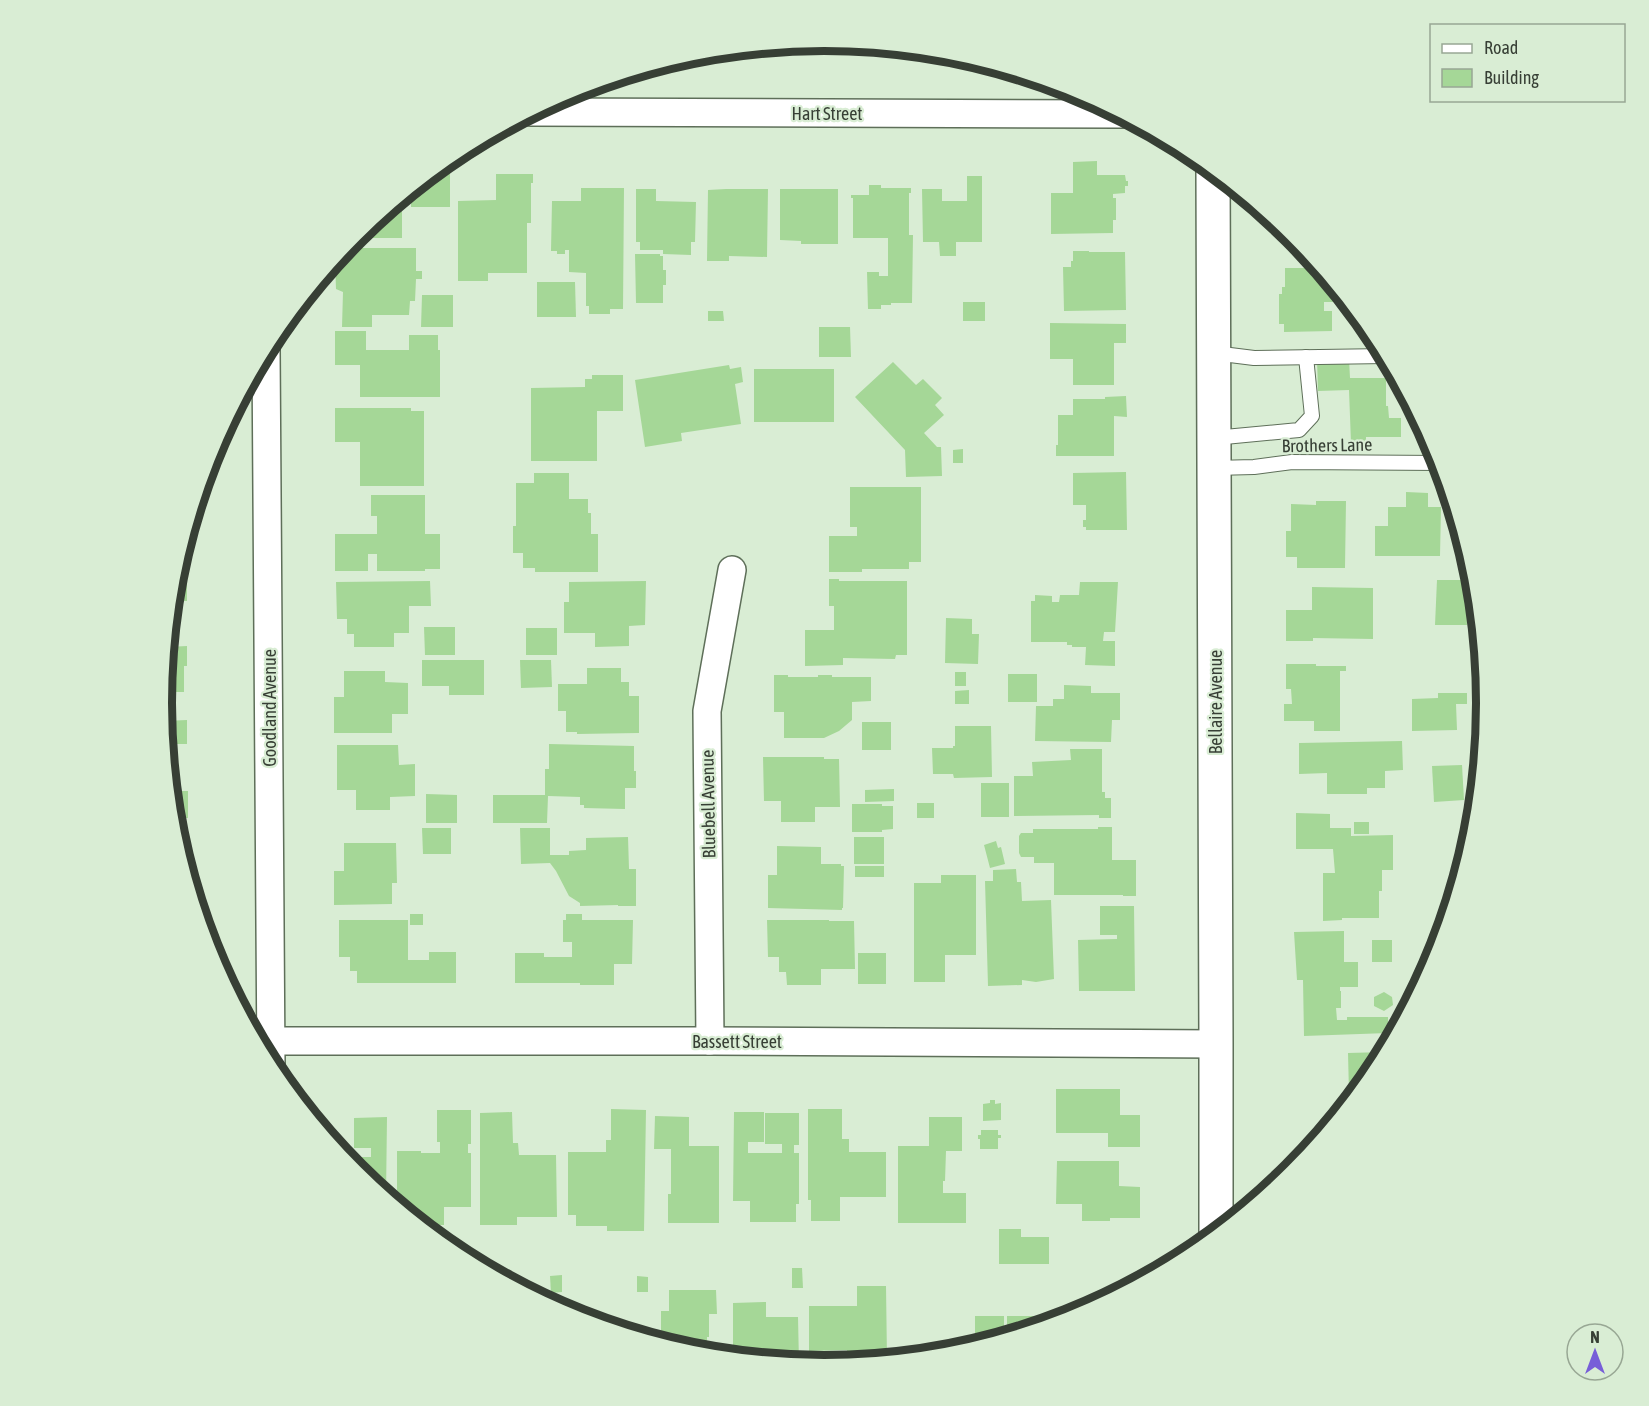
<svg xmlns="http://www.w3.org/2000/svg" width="1649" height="1406" viewBox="0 0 1649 1406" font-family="'Asap Condensed',sans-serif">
	<rect width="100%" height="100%" fill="#d9edd4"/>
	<g fill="#a5d797">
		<polygon points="1097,161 1097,175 1125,175 1126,181 1128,181 1128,186 1125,186 1125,193 1113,194 1113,198 1116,198 1116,220 1113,220 1113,233 1051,234 1051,193 1073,193 1073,162"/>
		<polygon points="436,169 450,169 450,207 411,207 411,199 402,199 402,238 354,238"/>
		<polygon points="496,174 533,174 533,183 531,183 531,223 527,223 527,273 488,273 488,281 458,281 458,201 496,200"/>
		<polygon points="967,176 982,176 982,242 956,242 956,256 940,256 939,242 923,242 922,189 942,189 942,201 967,201"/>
		<polygon points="869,185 881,185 881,188 911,188 911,193 909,193 909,235 913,235 912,303 891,303 891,305 881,305 881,309 868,309 867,272 879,272 879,276 888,276 888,238 853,238 853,198 851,198 851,195 869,195"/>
		<polygon points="581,188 624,188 623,309 610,309 610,314 589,314 589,306 586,306 586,273 569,272 569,250 565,250 565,254 557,254 557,251 551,251 552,201 581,201"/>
		<polygon points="636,189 656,189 656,201 696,202 695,242 691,242 691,255 663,254 663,250 640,250 640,242 636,242"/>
		<polygon points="726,189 768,189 767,257 729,256 729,261 707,261 708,190"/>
		<polygon points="780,189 838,189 838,244 801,244 801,241 780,240"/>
		<polygon points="1281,224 1293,235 1301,245 1284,245 1284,239 1281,239"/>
		<polygon points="345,248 416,248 416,271 422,271 422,279 416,279 415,301 410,301 409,315 372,315 372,327 342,327 343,292 336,289 335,260"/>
		<polygon points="1073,251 1089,251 1089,252 1125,252 1126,310 1064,311 1063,267 1071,267 1071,261 1073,261"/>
		<polygon points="1304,252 1308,252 1346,299 1346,302 1324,302 1324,311 1332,311 1332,331 1284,332 1284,324 1279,324 1279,294 1282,294 1282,287 1285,287 1285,268 1304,268"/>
		<polygon points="635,254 660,254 660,256 663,256 663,270 666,270 666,285 663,285 663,303 636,303"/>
		<polygon points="537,282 575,282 576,317 537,317"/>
		<polygon points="422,295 453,295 453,327 421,327"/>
		<rect x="963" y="302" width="22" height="19"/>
		<polygon points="708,311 723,311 724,321 708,321"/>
		<polygon points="1050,323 1126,324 1126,343 1114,343 1114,385 1073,385 1073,359 1050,359"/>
		<polygon points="819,327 850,327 851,357 819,357"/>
		<polygon points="335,331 366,331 366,350 409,350 409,335 438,335 438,350 440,350 440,397 360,397 360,365 335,365"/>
		<polygon points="1317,359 1349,359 1350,378 1386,378 1386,406 1388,406 1389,418 1401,418 1401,437 1366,437 1366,443 1351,443 1349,390 1318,391"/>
		<polygon points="893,362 916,385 923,379 942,398 935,405 944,415 924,433 937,447 941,447 942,476 906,477 905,450 855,397"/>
		<polygon points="729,365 730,369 741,367 743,382 735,384 741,424 681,433 682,441 645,447 635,380"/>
		<rect x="754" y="369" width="80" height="53"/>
		<polygon points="592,375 623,375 623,411 597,411 597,461 531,461 531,388 585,387 585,379 592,379"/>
		<polygon points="1126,396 1127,417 1114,416 1114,456 1056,456 1056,445 1058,445 1058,415 1073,415 1073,399 1105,399 1105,397"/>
		<polygon points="335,408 411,408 411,411 424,411 424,486 360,486 360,442 335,442"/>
		<polygon points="1418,415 1430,437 1418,437"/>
		<polygon points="963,449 963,463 953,463 953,450"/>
		<polygon points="1126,472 1127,530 1086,530 1086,527 1083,527 1083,520 1086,520 1086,505 1073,505 1073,473"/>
		<polygon points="534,473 569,473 569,499 588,499 588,513 591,513 591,534 598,534 598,572 535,572 535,568 523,568 523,553 513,553 513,526 516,526 516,483 534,483"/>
		<polygon points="850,487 921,487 921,562 909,562 909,569 862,569 862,572 829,572 829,536 857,536 857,527 850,527"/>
		<polygon points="1406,492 1428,493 1428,507 1441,507 1440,556 1375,556 1375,526 1388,526 1388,507 1406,507"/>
		<polygon points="371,495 425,495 425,534 440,534 440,569 425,569 425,571 377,571 377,554 368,554 368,571 335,571 335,534 377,534 377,516 371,516"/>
		<polygon points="1316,501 1346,501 1345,568 1297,568 1297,557 1286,557 1286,531 1291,531 1291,504 1316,505"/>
		<polygon points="175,573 187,573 187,601 178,601 178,621 170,621"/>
		<polygon points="829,579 839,579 839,581 907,581 907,655 896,655 895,659 843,658 843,665 805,666 805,630 834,630 834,606 829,606"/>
		<polygon points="1437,580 1466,580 1467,625 1435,625"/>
		<polygon points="430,581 431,606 409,606 409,633 394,633 394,647 354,647 354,634 347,634 347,619 337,619 336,582"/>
		<polygon points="646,581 645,625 629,626 629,646 595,647 595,633 564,633 564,602 569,602 569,582"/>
		<polygon points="1080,582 1118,582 1115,632 1104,632 1103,641 1115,641 1115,666 1085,665 1086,647 1072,647 1072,645 1067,645 1067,642 1031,642 1031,601 1035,601 1035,595 1052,596 1052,602 1059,602 1060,595 1079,595"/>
		<polygon points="1312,587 1373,588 1373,639 1313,638 1313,641 1286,641 1286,610 1312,610"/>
		<polygon points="946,618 972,619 972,634 979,634 978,664 945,663"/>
		<polygon points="424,627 455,627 455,655 425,655"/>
		<rect x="526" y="628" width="31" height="27"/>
		<polygon points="1474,636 1480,636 1482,652 1474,653"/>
		<polygon points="187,646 187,666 184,666 184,692 163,692 168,647"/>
		<polygon points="422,660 484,660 484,695 449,695 449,686 422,686"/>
		<polygon points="520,660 551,660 552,687 521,688"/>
		<polygon points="1286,664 1316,664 1316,666 1346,666 1346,671 1340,671 1340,731 1314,731 1314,721 1284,721 1284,704 1292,704 1291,689 1286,689"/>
		<polygon points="587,668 621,668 621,682 629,682 629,696 639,696 639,733 577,734 577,732 566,732 566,711 558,711 558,684 587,684"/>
		<polygon points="344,671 385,671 385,682 408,683 408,714 392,714 392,733 334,733 334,697 344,697"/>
		<rect x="955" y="672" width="11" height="14"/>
		<rect x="1008" y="674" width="29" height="28"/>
		<polygon points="774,675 788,675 788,677 818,677 818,675 832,675 832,677 871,677 871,701 852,702 852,720 839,731 824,738 784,738 784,712 774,712"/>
		<polygon points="1064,685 1091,686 1091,693 1120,693 1120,720 1112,720 1111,742 1035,741 1036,706 1053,706 1053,699 1064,699"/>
		<polygon points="969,690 969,704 955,704 955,691"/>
		<polygon points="1438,693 1467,693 1467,704 1456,704 1457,730 1412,731 1412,699 1438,698"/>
		<polygon points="187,720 187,744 177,744 177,765 168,765 164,721"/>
		<rect x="862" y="722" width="29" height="28"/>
		<polygon points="955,726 991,726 992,777 954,778 953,774 933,774 932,748 953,748 953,746 955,746"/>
		<polygon points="1402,741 1403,770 1385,771 1385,788 1367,788 1367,794 1327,794 1327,773 1299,774 1299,743"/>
		<polygon points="549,744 634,746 634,771 636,771 636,788 625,788 625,809 584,808 584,805 580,805 580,797 548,796 547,823 493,823 493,795 545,795 545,769 549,769"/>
		<polygon points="337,745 398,745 399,765 415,764 415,796 390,797 390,810 356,810 356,790 337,790"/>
		<polygon points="1070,749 1102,749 1102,792 1105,792 1105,798 1111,798 1111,818 1099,818 1099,815 1014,816 1014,776 1033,776 1032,762 1071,760"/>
		<polygon points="763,757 824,757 824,759 839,759 840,807 815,807 815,822 781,822 781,801 764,801"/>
		<polygon points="1462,765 1464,800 1434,802 1432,766"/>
		<rect x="981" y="783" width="28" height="34"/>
		<polygon points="894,789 894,801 865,802 865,790"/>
		<polygon points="171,791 188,791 188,818 178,818 177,840 175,832"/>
		<polygon points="426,794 457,795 457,823 426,823"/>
		<rect x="917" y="803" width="17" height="15"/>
		<polygon points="852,804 882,804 882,806 893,806 893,829 882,830 882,832 852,832"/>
		<polygon points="1296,813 1330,814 1330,828 1351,828 1351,836 1393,835 1393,870 1382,870 1382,891 1379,891 1379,918 1342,918 1342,920 1323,921 1323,873 1335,873 1333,849 1296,849"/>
		<rect x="1354" y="822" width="15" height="12"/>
		<polygon points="1098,827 1112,827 1112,860 1136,860 1136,896 1123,896 1123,895 1054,895 1054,863 1034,863 1034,857 1021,857 1019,853 1019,836 1021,833 1033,833 1033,829 1098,829"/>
		<polygon points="422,828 451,828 451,854 423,854"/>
		<polygon points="520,828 550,828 550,855 569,855 569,851 586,850 586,838 628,837 629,869 636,869 636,906 618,906 618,905 580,906 580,903 569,896 556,871 550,863 521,864"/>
		<rect x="854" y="837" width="30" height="27"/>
		<polygon points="996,841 998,848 1001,847 1005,864 990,868 984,845"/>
		<polygon points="344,843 396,843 397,883 392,883 392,904 334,905 334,871 344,871"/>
		<polygon points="777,846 821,847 821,864 841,864 841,866 844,866 843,908 842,908 842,910 768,908 768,875 777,875"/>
		<rect x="855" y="866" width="29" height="11"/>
		<polygon points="1016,869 1017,882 1021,882 1022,901 1051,900 1054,979 1036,982 1022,980 1022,985 988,986 985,881 993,881 993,870"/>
		<polygon points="941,875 976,875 976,955 945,955 945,982 914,982 914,883 941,883"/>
		<polygon points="1100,906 1134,906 1135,991 1079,991 1078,940 1117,939 1117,935 1100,935"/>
		<rect x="410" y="914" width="13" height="11"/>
		<polygon points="566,914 582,914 582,920 633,920 632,964 614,964 614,985 580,985 580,983 515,983 515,953 544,953 544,957 572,957 572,942 563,942 563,920 566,920"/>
		<polygon points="339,920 408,920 408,960 429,960 429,952 456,952 456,983 357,983 357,971 350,971 350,957 339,957"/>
		<polygon points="767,920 829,920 829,921 854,921 855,969 821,969 821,985 787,985 786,972 779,972 779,957 768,957"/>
		<polygon points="1344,931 1344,962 1358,962 1358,987 1340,987 1340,991 1341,991 1341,1008 1336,1008 1337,1020 1347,1020 1347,1017 1388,1017 1388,1033 1304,1036 1303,980 1297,980 1294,932"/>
		<rect x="1372" y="940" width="20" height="22"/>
		<rect x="858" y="953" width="28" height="31"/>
		<polygon points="1384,992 1392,997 1393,1005 1384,1011 1374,1006 1374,997"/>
		<polygon points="1385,1052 1375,1071 1358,1093 1349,1093 1348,1053"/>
		<polygon points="1056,1089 1120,1089 1120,1115 1140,1115 1140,1147 1108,1147 1108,1133 1056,1133"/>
		<polygon points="990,1100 995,1100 995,1104 1001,1103 1001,1120 983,1121 983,1104 990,1103"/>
		<polygon points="611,1109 646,1110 644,1231 607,1231 607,1226 576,1226 576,1215 568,1215 568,1152 606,1152 606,1140 611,1140"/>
		<polygon points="808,1109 842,1109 842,1139 849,1139 849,1152 886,1152 886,1197 840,1197 840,1221 811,1221 811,1200 808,1200"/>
		<polygon points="437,1110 471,1110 471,1144 468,1144 468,1153 471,1153 471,1207 444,1207 444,1225 422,1225 416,1221 416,1207 399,1207 397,1205 397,1151 421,1151 421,1153 440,1153 440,1142 437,1142"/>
		<polygon points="512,1112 513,1143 518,1143 519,1155 556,1155 557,1217 517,1217 517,1225 480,1225 480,1113"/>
		<polygon points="734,1112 764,1112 764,1142 748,1142 748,1153 782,1153 782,1144 765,1144 765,1113 799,1113 799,1145 794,1145 794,1153 799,1153 799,1204 796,1204 796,1222 750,1222 750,1201 733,1201"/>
		<polygon points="655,1116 689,1117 689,1146 719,1146 719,1223 668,1223 668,1194 671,1194 671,1149 654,1149"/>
		<polygon points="387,1117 386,1196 356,1171 345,1157 371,1157 371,1148 354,1148 354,1118"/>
		<polygon points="929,1117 962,1117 962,1151 946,1151 945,1181 943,1181 943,1193 966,1193 966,1223 898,1223 898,1146 929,1146"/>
		<polygon points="981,1130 998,1130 998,1135 1001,1135 1001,1138 998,1138 998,1149 980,1149 980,1139 978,1139 978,1135 981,1135"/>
		<polygon points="1057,1161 1119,1161 1119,1186 1140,1187 1140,1218 1110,1218 1110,1221 1082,1221 1082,1204 1056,1204"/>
		<polygon points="999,1229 1021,1229 1021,1237 1049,1237 1049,1264 999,1264"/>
		<polygon points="792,1268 802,1268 803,1288 792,1288"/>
		<polygon points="562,1275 562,1292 551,1293 550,1276"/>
		<polygon points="637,1276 648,1277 648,1292 637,1292"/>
		<polygon points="857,1286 886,1286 887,1359 847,1363 847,1350 809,1351 809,1306 857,1306"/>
		<polygon points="669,1290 716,1290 717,1314 709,1314 709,1337 707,1337 707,1354 695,1353 661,1343 661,1311 669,1311"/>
		<polygon points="766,1302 766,1317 798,1317 799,1363 733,1356 733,1303"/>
		<polygon points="566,1312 598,1312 598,1323 571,1315"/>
		<polygon points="975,1316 1004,1316 1004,1337 975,1345"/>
		<polygon points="1007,1316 1034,1316 1034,1328 1024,1331 1007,1332"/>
		<polygon points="953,1340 956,1352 906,1357 904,1350"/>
	</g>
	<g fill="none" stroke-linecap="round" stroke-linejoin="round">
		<defs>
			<g id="lane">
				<polyline points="1214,353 1254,358 1386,356"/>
				<polyline points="1214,438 1299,430 1312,416 1306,357"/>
				<polyline points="1214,468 1254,467 1292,462 1441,463"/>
			</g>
			<g id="street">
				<polyline points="531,112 1122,114"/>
				<polyline points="266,350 271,1067"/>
				<polyline points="257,1041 710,1041 1216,1044"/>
				<polyline points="710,1041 707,711 732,570"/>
			</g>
			<polyline id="secondary" points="1213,169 1216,1044 1216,1235"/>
		</defs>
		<use href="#lane" stroke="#5e6f59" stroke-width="16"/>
		<use href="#street" stroke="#5e6f59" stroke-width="30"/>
		<use href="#secondary" stroke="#5e6f59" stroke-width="36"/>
		<use href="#lane" stroke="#fff" stroke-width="14"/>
		<use href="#street" stroke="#fff" stroke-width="27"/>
		<use href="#secondary" stroke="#fff" stroke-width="33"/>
	</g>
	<g text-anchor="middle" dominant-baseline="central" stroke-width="4.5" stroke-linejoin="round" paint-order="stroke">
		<g font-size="18" fill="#373f35" stroke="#d9edd4">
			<text x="827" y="113">Hart Street</text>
			<text transform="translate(1327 445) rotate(-1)">Brothers Lane</text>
			<text transform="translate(1215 702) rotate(-90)">Bellaire Avenue</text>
			<text transform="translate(269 708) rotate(-90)">Goodland Avenue</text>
			<text transform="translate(708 804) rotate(-91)">Bluebell Avenue</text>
			<text x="737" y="1041">Bassett Street</text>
		</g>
	</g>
	<path d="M0 0H1649V1406H0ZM172 703a652 652 0 1 1 1304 0a652 652 0 1 1-1304 0Z" fill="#d9edd4" fill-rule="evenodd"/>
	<path fill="none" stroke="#373f35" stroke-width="8" d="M172 703a652 652 0 1 1 1304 0a652 652 0 1 1-1304 0Z"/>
	<rect x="1430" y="24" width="195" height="78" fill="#d9edd4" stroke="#98a794" stroke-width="1.5"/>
	<rect x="1442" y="44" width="30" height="9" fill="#ffffff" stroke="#98a794" stroke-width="1.5"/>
	<text x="1484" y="54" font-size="18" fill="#373f35">Road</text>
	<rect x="1442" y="69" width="30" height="18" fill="#a5d797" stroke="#98a794" stroke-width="1.5"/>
	<text x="1484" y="84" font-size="18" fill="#373f35">Building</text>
	<g transform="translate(1595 1352)"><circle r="28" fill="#d9edd4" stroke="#98a794" stroke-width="1.5"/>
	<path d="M0-4.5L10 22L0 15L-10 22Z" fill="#775ed8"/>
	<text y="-9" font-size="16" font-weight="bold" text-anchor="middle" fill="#373f35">N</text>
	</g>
</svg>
